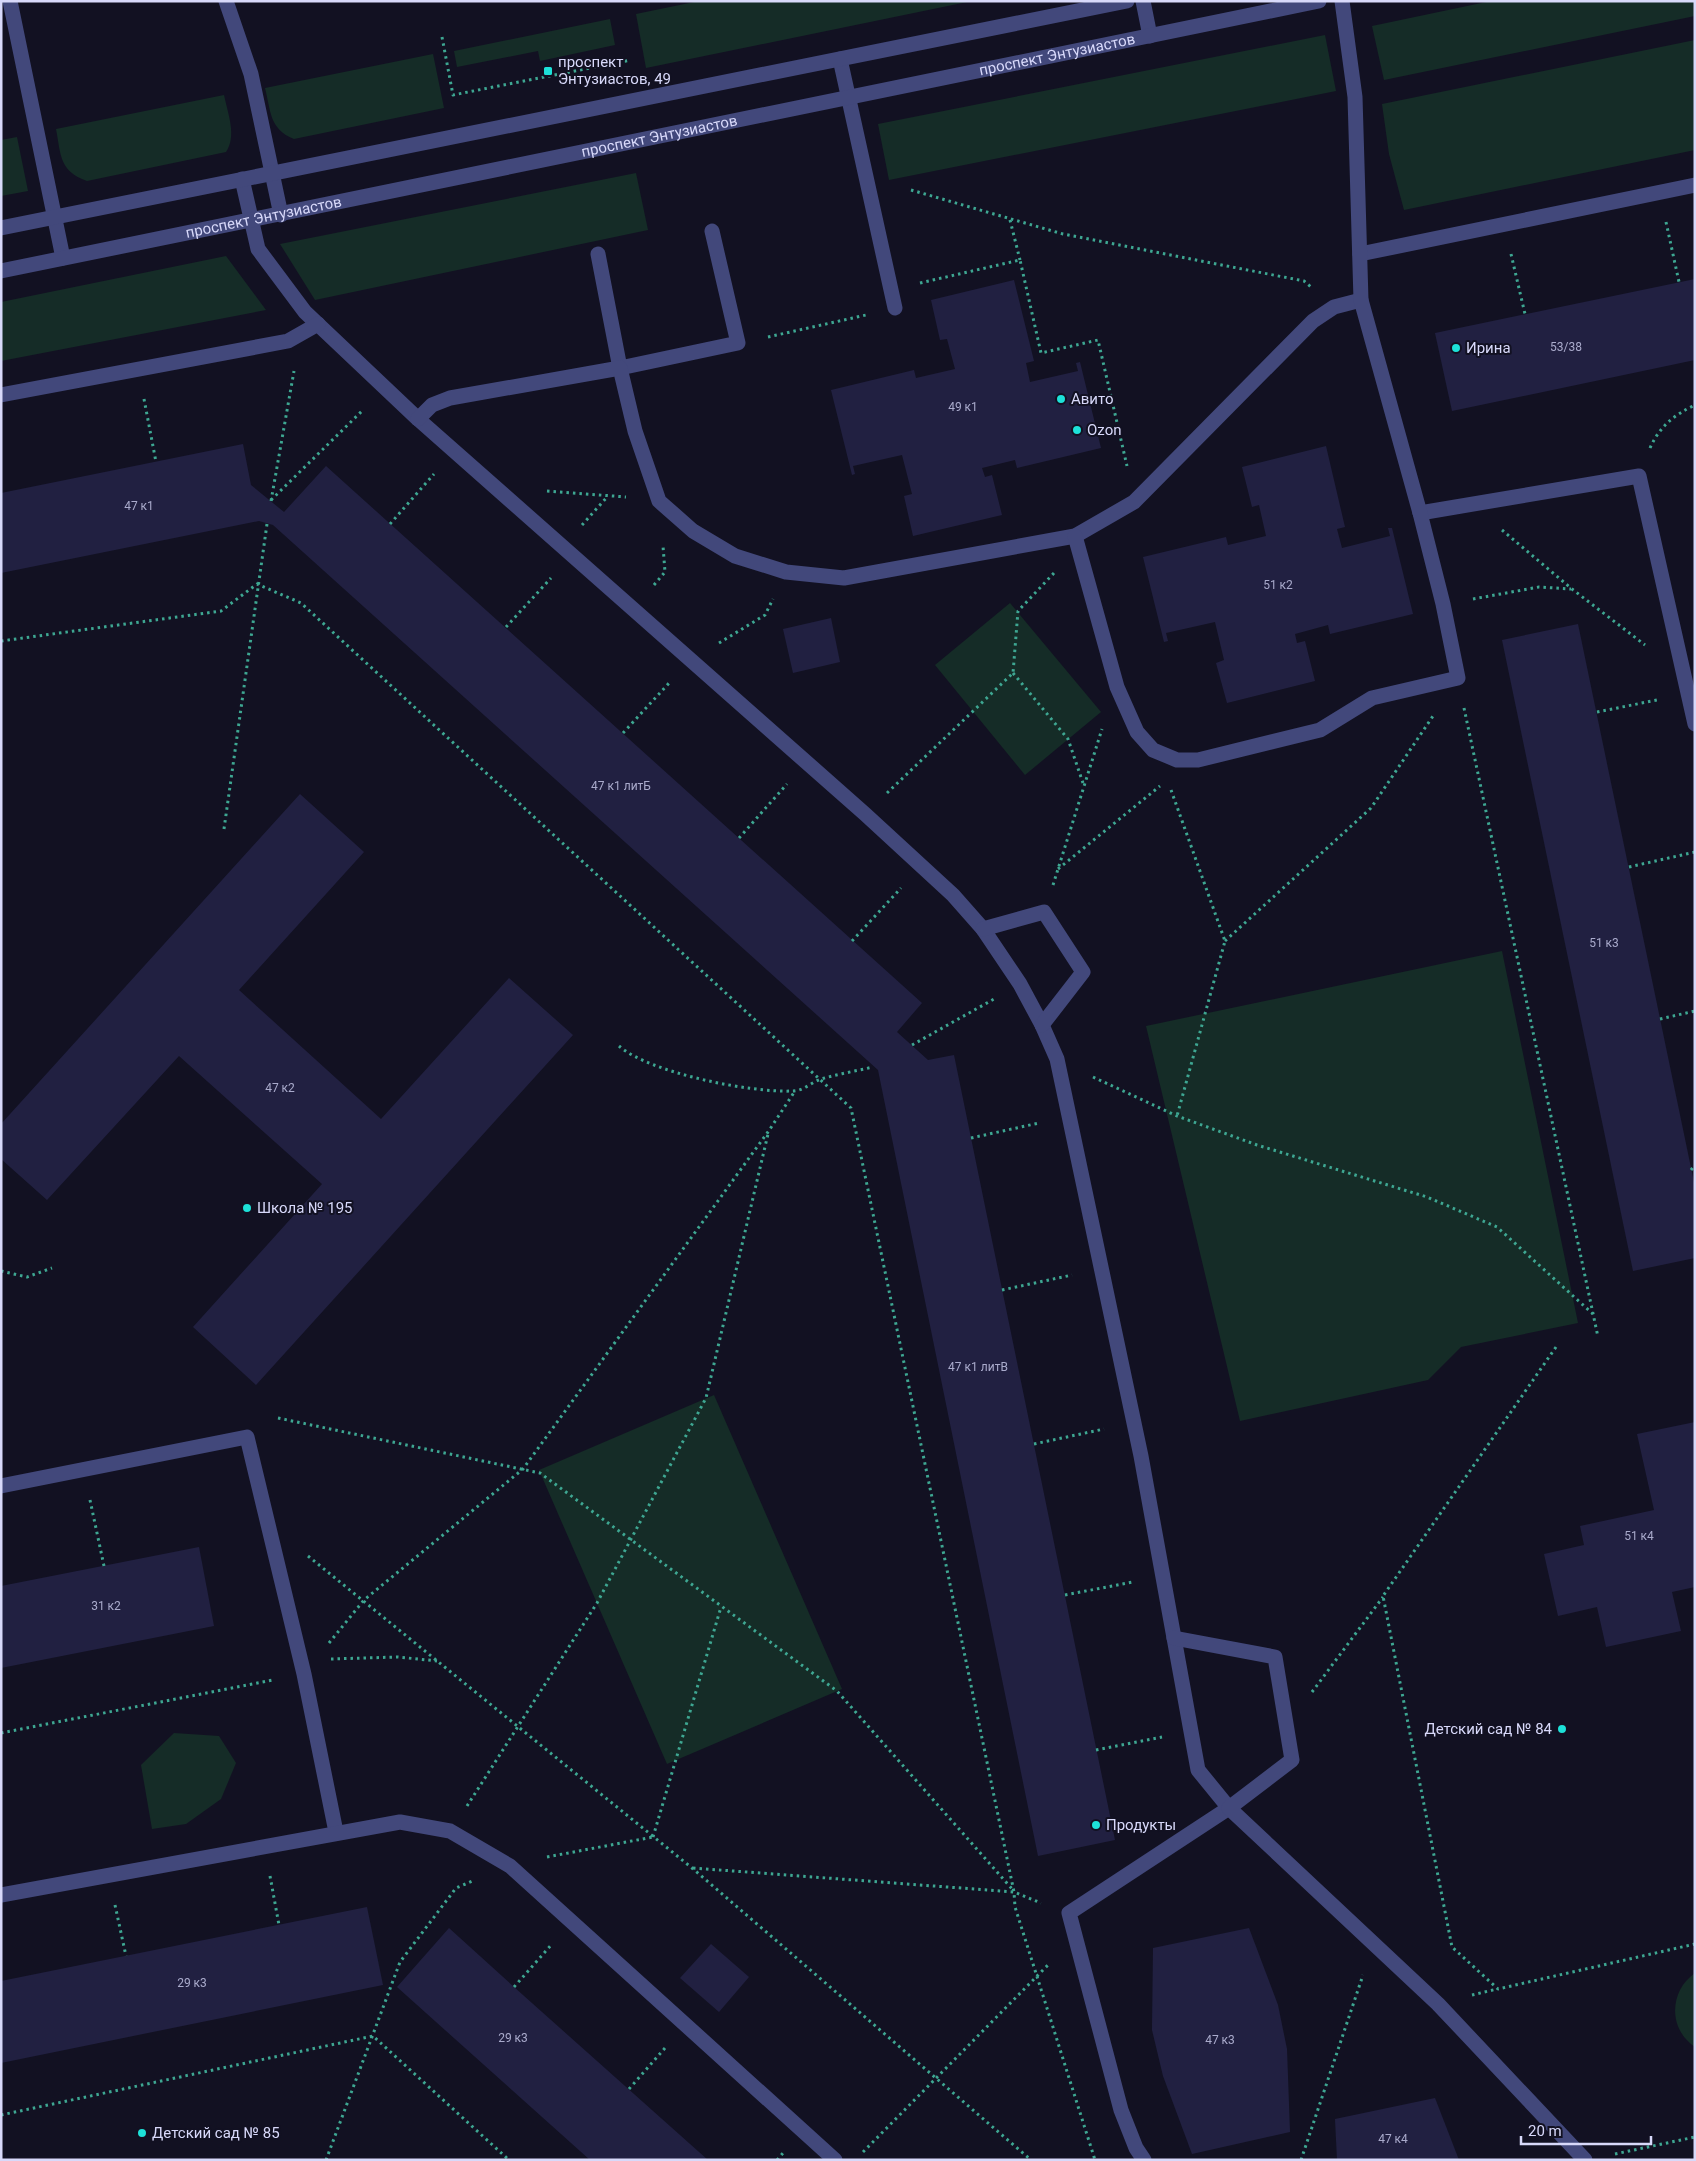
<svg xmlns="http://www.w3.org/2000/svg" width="1696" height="2161" viewBox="0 0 1696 2161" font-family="Roboto,sans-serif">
	<rect width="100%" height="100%" fill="#121122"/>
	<g fill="#152c27">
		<polygon points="699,1 972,1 646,68 636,14"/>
		<polygon points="1491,1 1695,1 1695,16 1384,80 1372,26"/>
		<polygon points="610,19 615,45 540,61 538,51 457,67 454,51"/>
		<polygon points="1325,35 1336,91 889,180 878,124"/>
		<polygon points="1695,40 1695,150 1404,210 1389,154 1382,104"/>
		<path d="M433,54L444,108L294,139C269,129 271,111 265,88Z"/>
		<path d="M224,95C228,114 237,136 226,152L87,181C59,171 61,155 56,129Z"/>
		<polygon points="17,137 28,191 1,196 1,140"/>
		<polygon points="636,173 648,230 315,300 280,244"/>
		<polygon points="226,256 266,310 1,361 1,302"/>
		<polygon points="1010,603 1101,712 1025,775 935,665"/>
		<polygon points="1502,951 1578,1323 1461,1347 1428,1380 1240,1421 1146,1026"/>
		<polygon points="714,1395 842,1689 667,1764 539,1470"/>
		<polygon points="174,1733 219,1736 236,1763 221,1799 186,1824 152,1829 141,1765"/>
		<path d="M1695,1973V2047C1668,2029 1669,1991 1695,1973Z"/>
	</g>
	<g fill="#212041">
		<polygon points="1695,279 1695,360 1452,411 1435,333"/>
		<polygon points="1014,280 1034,361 1026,363 1030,382 1078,371 1076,363 1080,362 1101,448 1017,468 1015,460 982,468 985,477 992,475 1002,515 913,536 904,496 912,494 902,455 853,466 855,474 852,475 831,390 914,370 916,378 955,369 947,339 940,340 931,300"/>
		<polygon points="243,444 251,485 284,512 326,466 922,1003 897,1032 928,1060 954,1055 1115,1840 1038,1856 878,1070 273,525 259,521 1,573 1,493"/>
		<polygon points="1326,446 1345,527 1337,529 1342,548 1390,536 1388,528 1392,528 1413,614 1330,634 1328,625 1295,634 1297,643 1305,641 1315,681 1227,703 1216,663 1224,660 1215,622 1166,633 1168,641 1164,642 1143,557 1226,537 1228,545 1266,536 1259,505 1252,507 1242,467"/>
		<polygon points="831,618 840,662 793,673 783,629"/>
		<polygon points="1578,624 1695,1187 1695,1258 1633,1271 1502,640"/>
		<polygon points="300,794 364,852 239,990 381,1119 509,978 573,1035 256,1385 193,1327 322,1184 179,1056 47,1200 1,1159 1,1124"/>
		<polygon points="1695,1422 1695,1587 1672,1592 1681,1631 1606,1647 1597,1607 1558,1616 1544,1554 1584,1545 1580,1526 1654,1510 1637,1434"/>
		<polygon points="199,1547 214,1626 1,1668 1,1586"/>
		<polygon points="367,1907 383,1985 1,2063 1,1981"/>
		<polygon points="449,1928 514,1987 708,2160 590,2160 397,1987"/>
		<polygon points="1249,1928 1278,2005 1287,2049 1290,2132 1192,2154 1163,2076 1152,2030 1153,1948"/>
		<polygon points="711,1944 749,1977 719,2012 680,1978"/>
		<polygon points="1435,2098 1459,2160 1337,2160 1335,2119"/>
	</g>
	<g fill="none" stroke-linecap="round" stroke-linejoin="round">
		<g stroke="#3ea792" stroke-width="3" stroke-dasharray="2.5 4" stroke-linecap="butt">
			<polyline points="442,37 453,95 631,60"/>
			<polyline points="911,190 1063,234 1304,281 1311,287"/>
			<polyline points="1010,220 1020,260"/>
			<polyline points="1666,222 1679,282"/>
			<polyline points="1511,254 1525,314"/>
			<polyline points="920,283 1020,260 1041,353 1098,340 1127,466"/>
			<polyline points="768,337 866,315"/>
			<polyline points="144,399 156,462"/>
			<path d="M1650,448C1660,426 1674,415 1695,405"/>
			<polyline points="547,491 626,497"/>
			<polyline points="271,500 363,410"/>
			<polyline points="271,501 294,371"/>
			<polyline points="390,524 434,474"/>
			<polyline points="582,525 608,496"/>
			<polyline points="1502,530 1572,589 1645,645"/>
			<polyline points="654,585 665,572 663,546"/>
			<polyline points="1473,599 1539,587 1571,589"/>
			<polyline points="506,627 551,578"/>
			<polyline points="1,641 221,611 257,584 301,603 851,1108 1014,1892 1015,1907 1095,2160"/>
			<polyline points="719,643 765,615 773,599"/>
			<polyline points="1013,673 1068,739 1083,783"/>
			<polyline points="1464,708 1598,1337"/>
			<polyline points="1597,712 1657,700"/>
			<polyline points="623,733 670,682"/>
			<polyline points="1171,790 1225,941 1177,1116"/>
			<polyline points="887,793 1013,673 1018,611 1054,573"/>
			<polyline points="224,829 267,524"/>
			<polyline points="739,838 787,784"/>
			<polyline points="1629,867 1695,852"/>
			<polyline points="1058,869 1160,786"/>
			<polyline points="1053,885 1102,729"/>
			<polyline points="852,941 901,888"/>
			<polyline points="1225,941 1371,808 1433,716"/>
			<polyline points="1660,1019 1695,1011"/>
			<polyline points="912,1045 994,999"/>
			<path d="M619,1046C650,1073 751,1093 793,1091C803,1091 812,1082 821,1079C838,1074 856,1071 873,1067"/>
			<polyline points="1093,1077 1177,1116 1257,1145 1427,1197 1497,1227 1593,1314"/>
			<polyline points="971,1138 1039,1123"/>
			<polyline points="1691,1170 1695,1165"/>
			<polyline points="1,1271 27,1277 52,1268"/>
			<polyline points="1002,1290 1072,1275"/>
			<polyline points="1556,1347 1383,1596 1452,1947 1498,1989 1695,1944"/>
			<polyline points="278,1418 540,1473 837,1691 1013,1890"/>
			<polyline points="1034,1444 1104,1429"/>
			<polyline points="90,1500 104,1566"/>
			<polyline points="308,1556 692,1868 1031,2160"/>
			<polyline points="1065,1595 1133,1582"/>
			<polyline points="329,1643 364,1600 523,1469 768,1132 795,1091"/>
			<polyline points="331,1659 398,1657 437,1661"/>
			<polyline points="1312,1692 1383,1597"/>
			<polyline points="1,1733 273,1680"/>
			<polyline points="1096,1750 1162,1737"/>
			<polyline points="467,1806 597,1603 706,1398 768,1134"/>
			<polyline points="653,1837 721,1607"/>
			<polyline points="547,1857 653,1837"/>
			<polyline points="693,1868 1014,1892 1041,1903"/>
			<polyline points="270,1876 279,1925"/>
			<polyline points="115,1905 126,1956"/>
			<polyline points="514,1987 552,1944"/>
			<polyline points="1472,1995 1497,1989"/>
			<polyline points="629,2089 665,2048"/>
			<polyline points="1,2115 373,2036 509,2160"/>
			<polyline points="863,2152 1050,1963"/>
			<polyline points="1615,2154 1695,2137"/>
			<polyline points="326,2160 400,1962 456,1888 475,1880"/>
			<polyline points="777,2160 783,2153"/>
			<polyline points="1301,2160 1363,1975"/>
		</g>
		<g stroke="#42487b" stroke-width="15">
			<polyline points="10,1 63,258"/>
			<polyline points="226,1 251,74 281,215"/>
			<polyline points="1143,1 1150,36"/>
			<polyline points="840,59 895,308"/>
			<polyline points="242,179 258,249 305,312 418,419 865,814 953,895 983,929 1020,984 1042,1025 1057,1059 1141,1456 1198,1770 1229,1808 1069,1913 1121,2110 1136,2148 1144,2160"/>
			<polyline points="1,228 1127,1"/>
			<polyline points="598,254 620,368 738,343 712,231"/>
			<polyline points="1360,254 1695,185"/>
			<path id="s1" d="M1,271L1319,1"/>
			<polyline points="1,395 288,341 318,324"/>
			<polyline points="418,419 432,405 450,398 620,368 635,431 659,501 693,531 735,556 786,572 844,578 1075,536 1134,502 1313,321 1334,307 1361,300"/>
			<polyline points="1420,513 1639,476 1695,724"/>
			<polyline points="1075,536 1117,687 1137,732 1153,750 1177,760 1198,760 1320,730 1372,698 1458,678 1443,604 1420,513 1361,300 1355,97 1342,1"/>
			<polyline points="983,929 1044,912 1083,972 1042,1025"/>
			<polyline points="1,1486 247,1437 304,1674 336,1832"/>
			<polyline points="1174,1638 1275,1657 1292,1760 1229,1808 1438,2004 1585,2160"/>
			<polyline points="1,1895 400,1822 450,1831 510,1866 835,2160"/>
		</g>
	</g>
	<g fill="#1de1d8" stroke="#121122" stroke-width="2">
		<rect x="543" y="66" width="10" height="10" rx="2.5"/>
		<circle cx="1456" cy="348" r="5"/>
		<circle cx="1061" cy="399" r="5"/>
		<circle cx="1077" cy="430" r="5"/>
		<circle cx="247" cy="1208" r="5"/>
		<circle cx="1562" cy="1729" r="5"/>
		<circle cx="1096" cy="1825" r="5"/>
		<circle cx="142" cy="2133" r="5"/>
	</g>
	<g text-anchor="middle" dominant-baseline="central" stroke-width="4" stroke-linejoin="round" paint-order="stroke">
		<g font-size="12" fill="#aaabcc">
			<text x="1566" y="347">53/38</text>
			<text x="963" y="407">49 к1</text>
			<text x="139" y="506">47 к1</text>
			<text x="1278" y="585">51 к2</text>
			<text x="621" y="786">47 к1 литБ</text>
			<text x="1604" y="943">51 к3</text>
			<text x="280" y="1088">47 к2</text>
			<text x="978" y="1367">47 к1 литВ</text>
			<text x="1639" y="1536">51 к4</text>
			<text x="106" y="1606">31 к2</text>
			<text x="192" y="1983">29 к3</text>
			<text x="513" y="2038">29 к3</text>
			<text x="1220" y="2040">47 к3</text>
			<text x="1393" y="2139">47 к4</text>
		</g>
		<g font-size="15" fill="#d8d9fa" stroke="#121122">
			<text stroke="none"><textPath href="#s1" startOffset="1078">проспект Энтузиастов</textPath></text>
			<text stroke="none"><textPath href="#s1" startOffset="672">проспект Энтузиастов</textPath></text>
			<text stroke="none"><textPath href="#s1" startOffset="268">проспект Энтузиастов</textPath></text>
		</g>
		<g font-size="15" fill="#d8d9fa" stroke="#121122" text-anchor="start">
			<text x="558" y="62">проспект<tspan x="558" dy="17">Энтузиастов, 49</tspan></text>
			<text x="1466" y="348">Ирина</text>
			<text x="1071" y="399">Авито</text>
			<text x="1087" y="430">Ozon</text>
			<text x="257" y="1208">Школа № 195</text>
			<text x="1552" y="1729" text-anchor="end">Детский сад № 84</text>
			<text x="1106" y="1825">Продукты</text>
			<text x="152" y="2133">Детский сад № 85</text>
		</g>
	</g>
	<rect width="1696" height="2161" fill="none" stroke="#d8d9fa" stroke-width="5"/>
	<path d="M1521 2136v8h130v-8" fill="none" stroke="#d8d9fa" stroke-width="2.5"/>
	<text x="1528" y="2136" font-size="15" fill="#d8d9fa" stroke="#121122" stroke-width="4" paint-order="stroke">20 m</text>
</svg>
